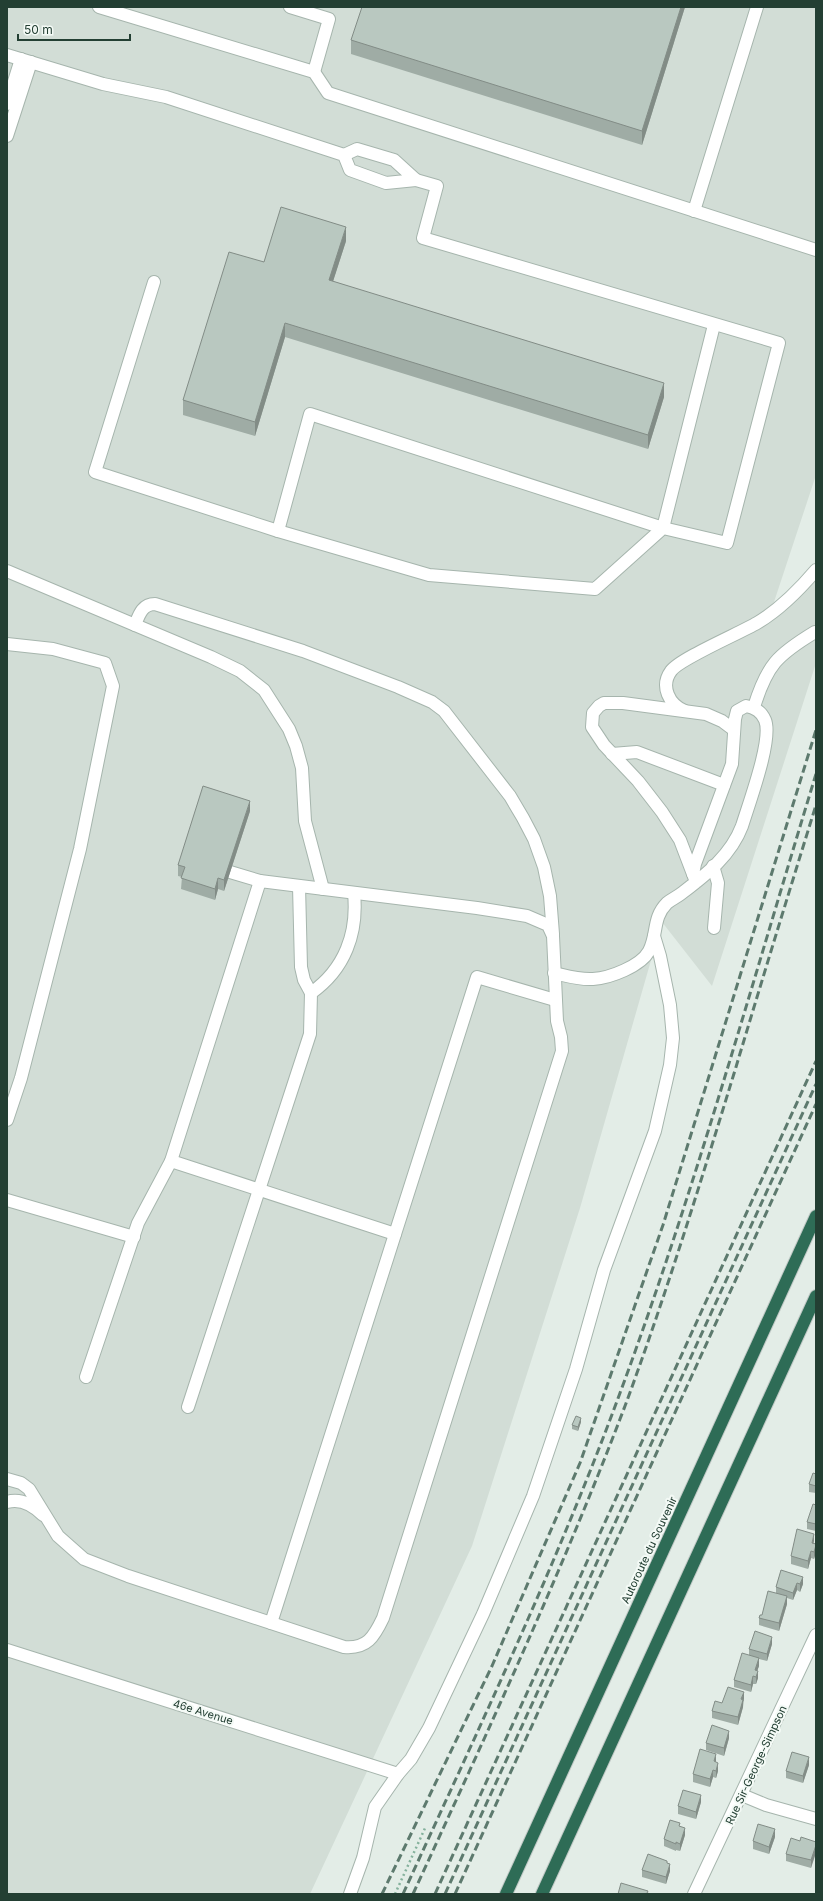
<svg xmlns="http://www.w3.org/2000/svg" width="823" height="1901" viewBox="0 0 823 1901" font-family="Inter,sans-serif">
	<rect width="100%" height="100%" fill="#e3ede7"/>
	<polygon fill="#d2ddd6" points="7,7 816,7 816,475 774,602 816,578 816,663 712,986 662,922 580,1208 472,1546 310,1894 7,1894"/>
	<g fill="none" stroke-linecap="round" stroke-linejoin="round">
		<defs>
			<g id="minor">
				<polyline points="99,7 314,72 328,93 816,250"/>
				<polyline points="290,7 329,19 314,72"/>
				<polyline points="7,55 103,84 166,97 344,155 357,149 394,160 416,180 386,183 350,170 344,155"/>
				<polyline points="7,104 21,59"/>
				<polyline points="7,136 31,62"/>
				<polyline points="694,211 757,7"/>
				<polyline points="154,282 95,472 278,531 429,575 595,589 663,528 727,543 779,343 423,238 437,186 416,180"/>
				<polyline points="278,531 310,414 663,528 714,325"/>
				<polyline points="7,571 211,657 240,671 264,690 289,729 296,746 302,768 305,821 323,889"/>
				<path d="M135,625C139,615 142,604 155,604L303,651L398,687L432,702L444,711L510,796L523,818L534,839L544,867L550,896L553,934"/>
				<polyline points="7,644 53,649 105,663 113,686 80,849 21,1078 7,1120"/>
				<path d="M754,707C767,665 777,655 815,632"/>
				<path d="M685,711C669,705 660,686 671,671C679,659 740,633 757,623C779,610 799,590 816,570"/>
				<polyline points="612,754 637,752 724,785"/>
				<polyline points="713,866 718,883 714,928"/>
				<polyline points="230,872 260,881"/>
				<polyline points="693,874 680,840 662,812 638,781 604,745 592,727 593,713 599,706 604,703 623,703 706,714 722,721 734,730"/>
				<polyline points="299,886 301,967 304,980 311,993"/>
				<path d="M554,973C567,976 580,980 593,979C610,978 641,966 649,951C658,934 652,918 667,903C672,899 677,897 682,893C707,874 731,855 742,826C749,803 773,739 765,720C761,711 755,708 746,706L737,711L735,719L732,764L695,864L693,874L696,882"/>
				<polyline points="171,1161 395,1234"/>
				<polyline points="7,1200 134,1237"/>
				<path d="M188,1407L310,1034L311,993C345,969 358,933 354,893"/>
				<path d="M7,1479L21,1483L29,1489L58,1536L84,1559L128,1576L344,1647C367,1649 374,1637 383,1618L562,1051L561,1037L557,1021L553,936L548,925L527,916L477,908L260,881L171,1161L138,1223L86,1377"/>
				<path d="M7,1502C21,1498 33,1505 43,1515"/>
				<polyline points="271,1623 477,977 555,1000"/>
				<polyline points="7,1650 398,1774"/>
				<polyline points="742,1795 766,1805 816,1819"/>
				<polyline points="350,1894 363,1858 375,1807 398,1774 411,1759 429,1728 483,1614 533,1496 576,1369 604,1270 655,1131 670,1065 673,1038 670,1005 660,956 654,936"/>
				<polyline points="694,1894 816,1635"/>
			</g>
			<g id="highway">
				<polyline points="506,1894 816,1216"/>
				<polyline points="542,1894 816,1296"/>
			</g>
		</defs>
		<use href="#minor" stroke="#a6b5ad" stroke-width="14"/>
		<use href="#highway" stroke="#c1c9c6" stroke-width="14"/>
		<polyline stroke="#84b19c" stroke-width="2.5" stroke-dasharray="2 3" stroke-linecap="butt" points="395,1894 426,1826"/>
		<use href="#minor" stroke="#fff" stroke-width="12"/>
		<use href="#highway" stroke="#2e6c56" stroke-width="12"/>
		<g stroke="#5d7a6e" stroke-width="3" stroke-dasharray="8 4" stroke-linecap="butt">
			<polyline points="382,1894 492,1666 580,1463 663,1225 816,730"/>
			<path d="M403,1894C479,1728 557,1564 620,1393C695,1190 753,980 816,774"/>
			<path d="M413,1894C487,1733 562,1572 625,1406C666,1295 701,1181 736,1067C762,980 789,892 816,805"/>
			<polyline points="435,1894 816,1061"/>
			<polyline points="445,1894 816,1084"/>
			<polyline points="455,1894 816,1104"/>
		</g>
	</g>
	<g fill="#9faca5">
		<polygon points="685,7 642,145 351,54 351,40"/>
		<polygon points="346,241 333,281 664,397 648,449 285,337 255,436 183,415 183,400 264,262"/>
		<polygon points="250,811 224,891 218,889 215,900 181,889 182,877 178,876 178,865"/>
		<polygon points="581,1422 578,1431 572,1429 572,1425"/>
		<polygon points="816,1474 816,1493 809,1492 809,1484"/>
		<polygon points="816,1505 816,1531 807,1529 807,1522"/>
		<polygon points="814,1541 813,1543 816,1544 816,1552 814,1559 811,1558 808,1569 791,1564 791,1556"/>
		<polygon points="781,1570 803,1584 800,1592 797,1590 793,1600 787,1598 787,1604 779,1631 759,1625 759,1618 762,1615 776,1593 776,1587"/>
		<polygon points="772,1644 767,1661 759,1659 759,1666 757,1671 758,1678 756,1684 753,1684 751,1692 734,1687 734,1680 749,1655 749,1649"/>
		<polygon points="744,1699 743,1707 738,1725 712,1718 712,1711 722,1703"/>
		<polygon points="729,1738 724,1756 706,1750 706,1743"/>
		<polygon points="716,1761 716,1762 718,1771 716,1778 713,1777 710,1787 693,1782 693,1774"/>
		<polygon points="809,1765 803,1783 786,1778 786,1771"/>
		<polygon points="701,1802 696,1819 678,1814 678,1806"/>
		<polygon points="680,1826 685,1835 680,1851 676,1850 676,1851 664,1846 664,1839"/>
		<polygon points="775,1837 769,1854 753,1849 753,1841"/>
		<polygon points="800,1841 816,1842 811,1868 786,1861 786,1854"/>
		<polygon points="667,1863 670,1871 666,1884 642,1877 642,1870"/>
	</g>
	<g fill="#828c86">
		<polygon points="681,7 685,7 642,145 642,131"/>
		<polygon points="346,227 346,241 329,294 329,280"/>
		<polygon points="285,323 285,337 255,436 255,422"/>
		<polygon points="664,383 664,397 648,449 648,435"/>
		<polygon points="250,801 250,811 224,891 224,880"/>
		<polygon points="218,878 218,889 215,900 215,889"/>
		<polygon points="581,1418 581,1422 578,1431 578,1427"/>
		<polygon points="814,1534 814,1541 812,1550 812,1543"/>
		<polygon points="816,1545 816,1552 814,1559 814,1552"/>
		<polygon points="811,1551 811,1558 808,1569 808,1561"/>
		<polygon points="803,1577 803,1584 800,1592 800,1584"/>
		<polygon points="797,1583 797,1590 793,1600 793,1593"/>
		<polygon points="787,1596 787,1604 779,1631 779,1623"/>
		<polygon points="772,1637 772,1644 767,1661 767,1654"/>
		<polygon points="759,1658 759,1666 755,1677 755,1670"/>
		<polygon points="758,1671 758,1678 756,1684 756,1677"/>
		<polygon points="753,1676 753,1684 751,1692 751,1685"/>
		<polygon points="744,1692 744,1699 741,1707 741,1699"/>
		<polygon points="743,1700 743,1707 738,1725 738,1717"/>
		<polygon points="729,1731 729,1738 724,1756 724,1748"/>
		<polygon points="716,1754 716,1761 714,1768 714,1761"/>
		<polygon points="809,1757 809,1765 803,1783 803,1776"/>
		<polygon points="718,1763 718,1771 716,1778 716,1771"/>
		<polygon points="713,1770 713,1777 710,1787 710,1779"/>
		<polygon points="701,1795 701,1802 696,1819 696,1812"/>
		<polygon points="685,1828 685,1835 680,1851 680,1844"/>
		<polygon points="775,1829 775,1837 769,1854 769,1847"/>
		<polygon points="816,1845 816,1853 811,1868 811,1860"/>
		<polygon points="670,1864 670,1871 666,1884 666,1877"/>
	</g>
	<g fill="#b9c8c0" stroke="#828c86">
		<polygon points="362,7 681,7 642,131 351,40"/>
		<polygon points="281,207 346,227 329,280 664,383 648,435 285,323 255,422 183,400 229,252 264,262"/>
		<polygon points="203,786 250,801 224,880 218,878 215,889 181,878 185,867 178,865"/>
		<polygon points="576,1416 581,1418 578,1427 572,1425"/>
		<polygon points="813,1473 816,1474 816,1486 809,1484"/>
		<polygon points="813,1504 816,1505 816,1524 807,1522"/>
		<polygon points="797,1529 814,1534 812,1543 816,1544 816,1545 814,1552 811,1551 808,1561 791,1556"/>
		<polygon points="781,1570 803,1577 800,1584 797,1583 793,1593 776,1587"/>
		<polygon points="768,1591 787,1596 779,1623 759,1618 760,1615 762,1615"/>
		<polygon points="755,1631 772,1637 767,1654 749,1649"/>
		<polygon points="742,1653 759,1658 755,1670 758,1671 756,1677 753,1676 751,1685 734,1680"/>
		<polygon points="728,1687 744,1692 741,1699 743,1700 738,1717 712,1711 715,1701 722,1703"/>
		<polygon points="712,1725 729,1731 724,1748 706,1743"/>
		<polygon points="700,1749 716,1754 714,1761 718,1763 716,1771 713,1770 710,1779 693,1774"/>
		<polygon points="792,1752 809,1757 803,1776 786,1771"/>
		<polygon points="683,1790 701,1795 696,1812 678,1806"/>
		<polygon points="670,1820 680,1823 679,1826 685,1828 680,1844 676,1842 676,1844 664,1839"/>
		<polygon points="758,1824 775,1829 769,1847 753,1841"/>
		<polygon points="801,1837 816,1842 816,1845 811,1860 786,1854 791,1838 800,1841"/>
		<polygon points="648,1854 667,1861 667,1863 670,1864 666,1877 642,1870"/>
		<polygon points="621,1883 648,1891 647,1893 651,1894 618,1894"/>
	</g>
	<g text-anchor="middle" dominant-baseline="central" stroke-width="4" stroke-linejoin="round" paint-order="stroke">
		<g font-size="11" fill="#233f33" stroke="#f4faf6">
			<text transform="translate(649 1550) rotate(-65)">Autoroute du Souvenir</text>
			<text transform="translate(203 1712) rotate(17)">46e Avenue</text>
			<text transform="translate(756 1765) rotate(-65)">Rue Sir-George-Simpson</text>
		</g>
	</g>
	<rect width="823" height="1901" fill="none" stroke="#233f33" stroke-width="16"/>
	<path d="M18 34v6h112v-6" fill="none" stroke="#233f33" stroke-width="2"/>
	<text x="24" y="34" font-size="12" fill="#233f33" stroke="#f4faf6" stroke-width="3" paint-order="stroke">50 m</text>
</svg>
